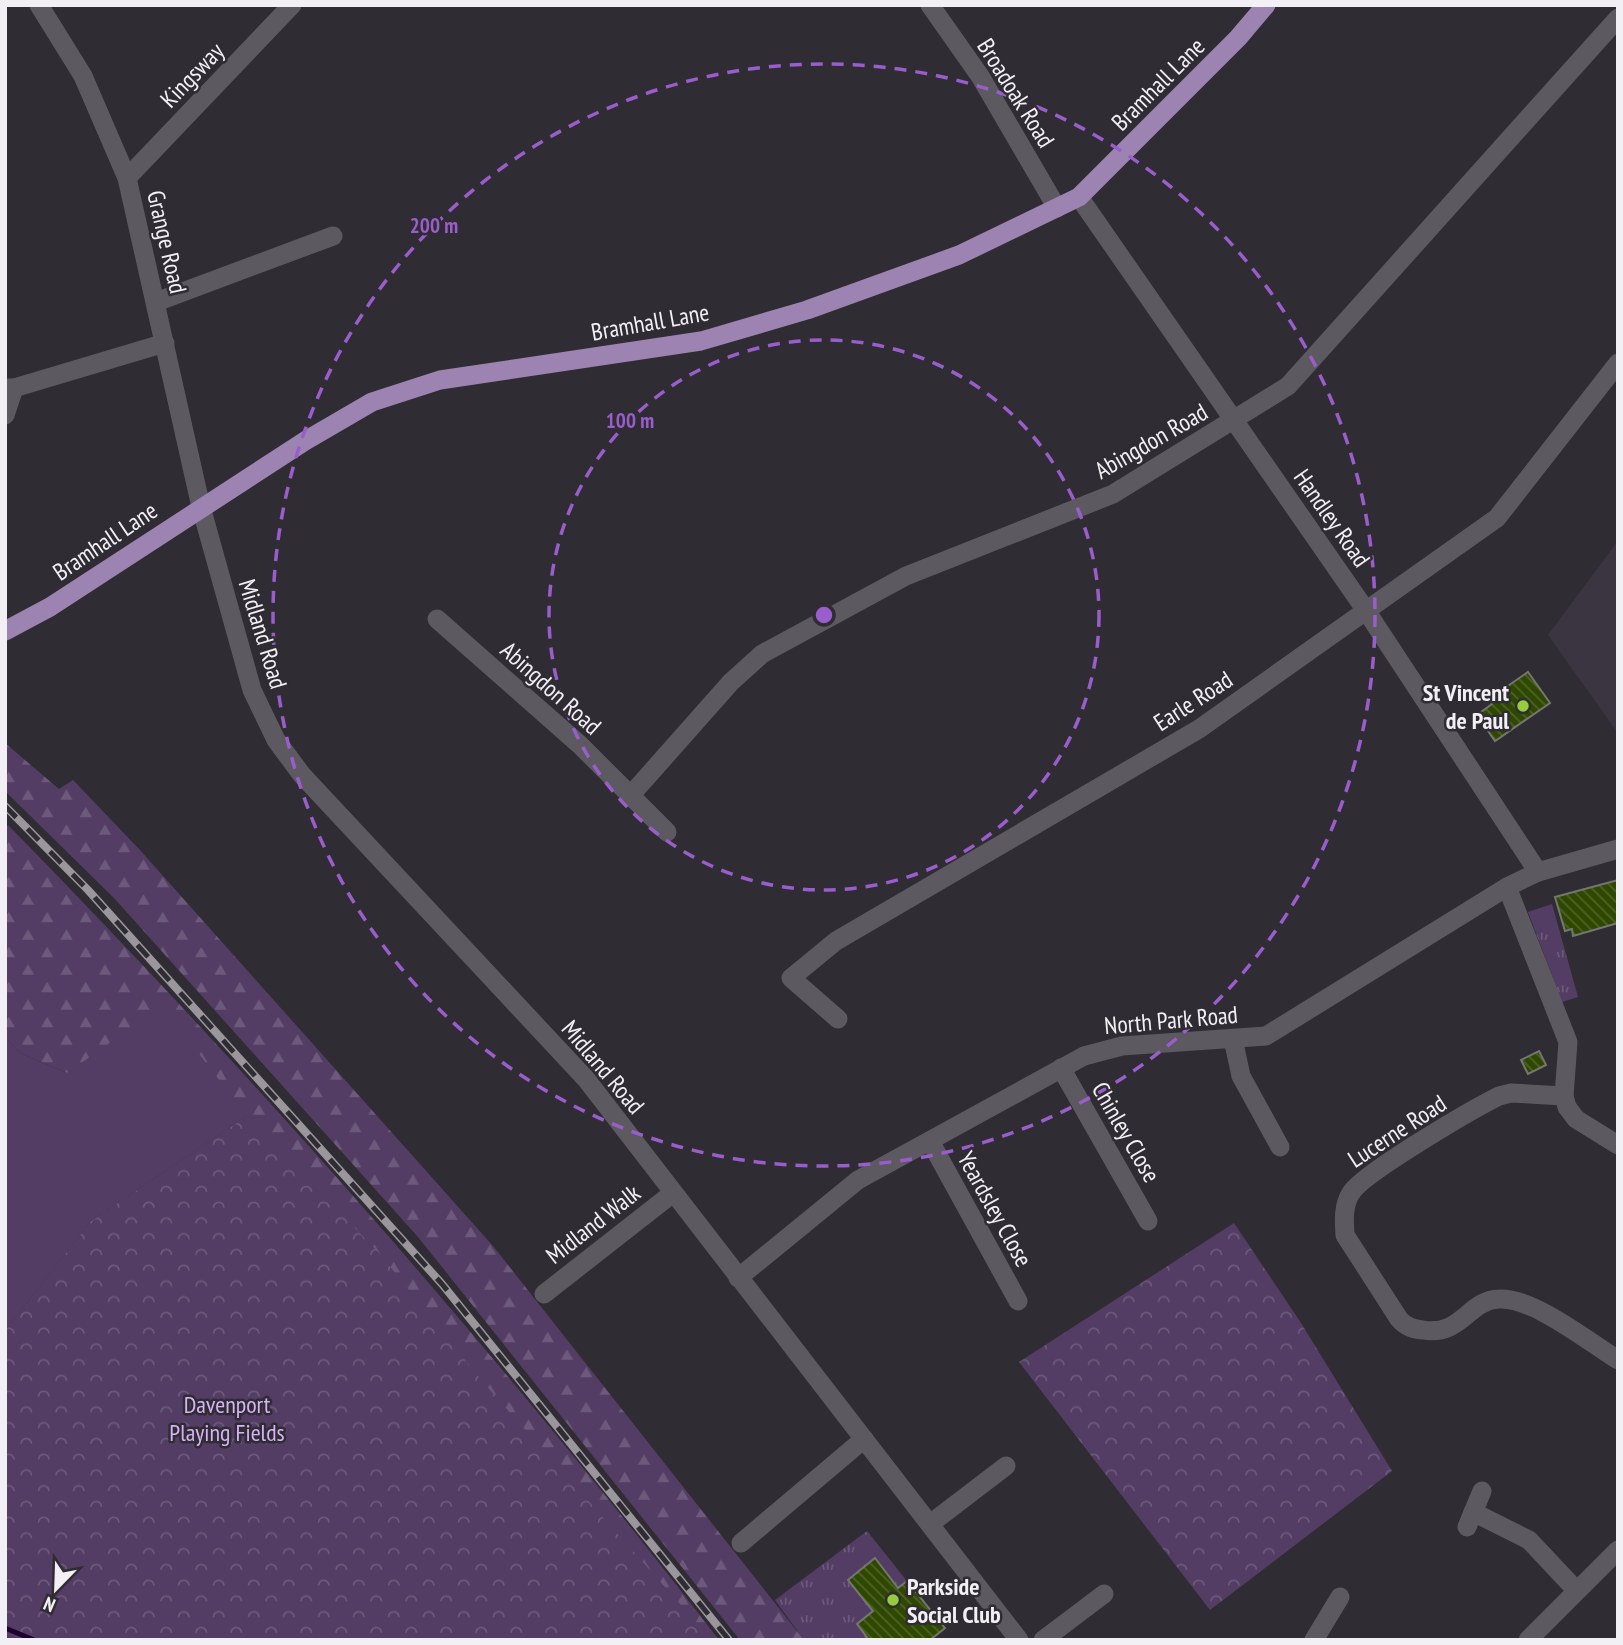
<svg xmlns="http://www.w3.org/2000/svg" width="1623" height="1645" viewBox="0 0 1623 1645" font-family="'PT Sans Narrow',sans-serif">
	<defs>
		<pattern id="grass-tufts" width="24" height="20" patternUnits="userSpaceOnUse" patternTransform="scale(1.75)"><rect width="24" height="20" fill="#533d64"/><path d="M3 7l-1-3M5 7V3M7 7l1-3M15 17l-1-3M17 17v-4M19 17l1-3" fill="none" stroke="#6c597b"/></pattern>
		<pattern id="forest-firs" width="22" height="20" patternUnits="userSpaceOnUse" patternTransform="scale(1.75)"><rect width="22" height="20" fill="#533d64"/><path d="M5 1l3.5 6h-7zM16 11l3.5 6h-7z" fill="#6c597b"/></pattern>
		<pattern id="park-crowns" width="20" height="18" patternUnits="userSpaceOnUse" patternTransform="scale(1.75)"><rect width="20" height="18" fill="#533d64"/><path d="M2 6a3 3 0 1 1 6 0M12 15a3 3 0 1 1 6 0" fill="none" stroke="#6c597b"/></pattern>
		<pattern id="building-back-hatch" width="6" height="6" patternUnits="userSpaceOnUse" patternTransform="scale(1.75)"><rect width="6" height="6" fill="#2f4800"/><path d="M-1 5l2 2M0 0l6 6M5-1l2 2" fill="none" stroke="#4e6326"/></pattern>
	</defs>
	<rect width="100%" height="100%" fill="#302c33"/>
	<polygon fill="#3b3541" points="1618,541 1618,733 1548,635"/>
	<g fill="url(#grass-tufts)">
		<polygon points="1552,904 1578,997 1562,1002 1528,912"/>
		<polygon points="867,1531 907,1581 898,1588 874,1558 848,1579 873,1611 857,1624 869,1640 804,1640 775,1600"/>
	</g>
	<g fill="url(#forest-firs)">
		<polygon points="5,743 59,789 73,780 139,849 493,1246 804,1640 740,1640 418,1237 114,898 5,791"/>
		<path d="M8,825C261,1083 499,1354 719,1640H13L5,1331L91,1221L247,1116L67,1073L20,1053L5,1037V828Z"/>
	</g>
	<g fill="url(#park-crowns)">
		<polygon points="247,1116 380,1254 482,1381 712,1640 5,1640 5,1331 91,1221"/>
		<polygon points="1234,1223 1301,1323 1392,1471 1210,1610 1019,1362"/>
	</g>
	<polygon fill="#533d64" points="162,1006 247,1116 91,1221 5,1331 5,1037 20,1053 67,1073"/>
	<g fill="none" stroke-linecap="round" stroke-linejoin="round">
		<polyline stroke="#1e0031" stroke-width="5" points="5,1628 34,1640"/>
	</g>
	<g fill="url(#building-back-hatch)" stroke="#73776f" stroke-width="2">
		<polygon points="1528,672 1550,703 1495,741 1477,715 1492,704 1489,699"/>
		<polygon points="1618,880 1618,923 1573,936 1572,929 1565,931 1555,897"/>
		<polygon points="1539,1051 1546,1065 1528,1074 1521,1060"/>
		<polygon points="875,1558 898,1588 907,1581 945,1628 930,1640 869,1640 857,1624 873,1611 848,1580"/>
	</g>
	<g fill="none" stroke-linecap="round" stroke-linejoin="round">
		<g stroke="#5d5961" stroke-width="19">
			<polyline points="39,5 83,76 127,178 201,507 252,690 276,740 302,775 586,1079 1019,1640"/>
			<polyline points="930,5 980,76 1057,208"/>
			<polyline points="127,178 292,5"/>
			<polyline points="1079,197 1367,612 1538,872"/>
			<polyline points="156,302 333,236"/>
			<polyline points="5,388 14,388 165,343"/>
			<polyline points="5,415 14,388"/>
			<polyline points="437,619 580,745 667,832"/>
			<polyline points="630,796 731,682 762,654 906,576 1113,494 1288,386 1618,18"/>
			<polyline points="1507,887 1568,1042 1564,1096 1567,1107 1576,1119 1618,1145"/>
			<polyline points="838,1019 791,978 836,941 1199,729 1497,518 1618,363"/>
			<polyline points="1233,1039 1241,1076 1280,1147"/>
			<polyline points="1061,1068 1148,1221"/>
			<path d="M1564,1096L1511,1093L1499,1096C1473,1109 1363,1173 1351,1193C1343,1205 1344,1221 1345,1235L1399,1319C1406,1327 1413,1329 1423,1330C1461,1337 1468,1300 1499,1299C1533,1297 1589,1342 1618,1360"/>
			<polyline points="930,1141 1018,1301"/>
			<polyline points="738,1278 858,1180 1084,1056 1122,1046 1266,1036 1507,887 1538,872 1618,849"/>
			<polyline points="544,1294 673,1193"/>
			<polyline points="1473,1512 1529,1540 1576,1590"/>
			<polyline points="930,1524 1006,1466"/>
			<polyline points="1467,1527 1482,1491"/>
			<polyline points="741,1543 864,1439"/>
			<polyline points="1043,1640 1104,1594"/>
			<polyline points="1314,1640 1340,1597"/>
			<polyline points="1528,1640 1618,1550"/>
		</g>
		<polyline stroke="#9c83b1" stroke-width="19" points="5,631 50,607 305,441 372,402 440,380 701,341 807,310 959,255 1079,197 1238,38 1266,5"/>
		<defs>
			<polyline id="rail" points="5,806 88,890 442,1284 729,1640"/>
		</defs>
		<use href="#rail" stroke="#9a969c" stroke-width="8"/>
		<use href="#rail" stroke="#302c33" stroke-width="5" stroke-dasharray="16" stroke-linecap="butt"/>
	</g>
	<g fill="none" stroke="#995dcc" stroke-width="3.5" stroke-dasharray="12 9">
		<circle cx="824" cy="615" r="275"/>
		<circle cx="824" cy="615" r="551"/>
	</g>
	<g fill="#94cc3c" stroke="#302c33" stroke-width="2.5">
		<circle cx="1523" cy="706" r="7"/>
		<circle cx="893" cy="1600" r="7"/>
	</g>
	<g text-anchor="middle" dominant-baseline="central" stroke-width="5" stroke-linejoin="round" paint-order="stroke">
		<g font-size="24" fill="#f3f0f5" stroke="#302c33">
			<text transform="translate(192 75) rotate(-46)">Kingsway</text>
			<text transform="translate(1158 84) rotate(-45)">Bramhall Lane</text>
			<text transform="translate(1016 93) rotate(58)">Broadoak Road</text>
			<text transform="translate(167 242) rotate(77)">Grange Road</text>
			<text transform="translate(650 322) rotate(-10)">Bramhall Lane</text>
			<text transform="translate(1151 441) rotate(-30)">Abingdon Road</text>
			<text transform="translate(1332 518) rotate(55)">Handley Road</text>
			<text transform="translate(105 541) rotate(-34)">Bramhall Lane</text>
			<text transform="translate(263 634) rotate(73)">Midland Road</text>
			<text transform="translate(551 688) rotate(42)">Abingdon Road</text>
			<text transform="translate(1193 701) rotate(-33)">Earle Road</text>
			<text transform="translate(1171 1020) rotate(-5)">North Park Road</text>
			<text transform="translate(603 1067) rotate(50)">Midland Road</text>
			<text transform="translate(1397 1131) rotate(-33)">Lucerne Road</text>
			<text transform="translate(1126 1132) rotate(60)">Chinley Close</text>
			<text transform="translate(995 1209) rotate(61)">Yeardsley Close</text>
			<text transform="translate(593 1224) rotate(-38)">Midland Walk</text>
		</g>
		<g font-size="24" font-weight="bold" fill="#f3f0f5" stroke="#302c33" text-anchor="end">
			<text x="1509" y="692">St Vincent<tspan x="1509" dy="28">de Paul</tspan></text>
			<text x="907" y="1586" text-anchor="start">Parkside<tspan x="907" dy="28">Social Club</tspan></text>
		</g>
		<g font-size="24" fill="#d7b2f7" stroke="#302c33">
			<text x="227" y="1404">Davenport<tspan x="227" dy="28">Playing Fields</tspan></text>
		</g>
	</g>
	<circle cx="824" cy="615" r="10" fill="#995dcc" stroke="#302c33" stroke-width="3.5"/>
	<g font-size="21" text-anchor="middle" font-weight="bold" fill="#995dcc" stroke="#302c33" stroke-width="5" stroke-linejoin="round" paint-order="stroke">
		<text x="434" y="233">200 m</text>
		<text x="630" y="428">100 m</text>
	</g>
	<rect width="1623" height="1645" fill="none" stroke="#f3f0f5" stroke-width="14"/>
	<g transform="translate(56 1589) rotate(203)" stroke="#302c33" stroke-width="5" paint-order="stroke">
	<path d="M0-5L12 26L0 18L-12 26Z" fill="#f3f0f5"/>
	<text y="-10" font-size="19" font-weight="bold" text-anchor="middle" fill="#f3f0f5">N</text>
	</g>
</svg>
